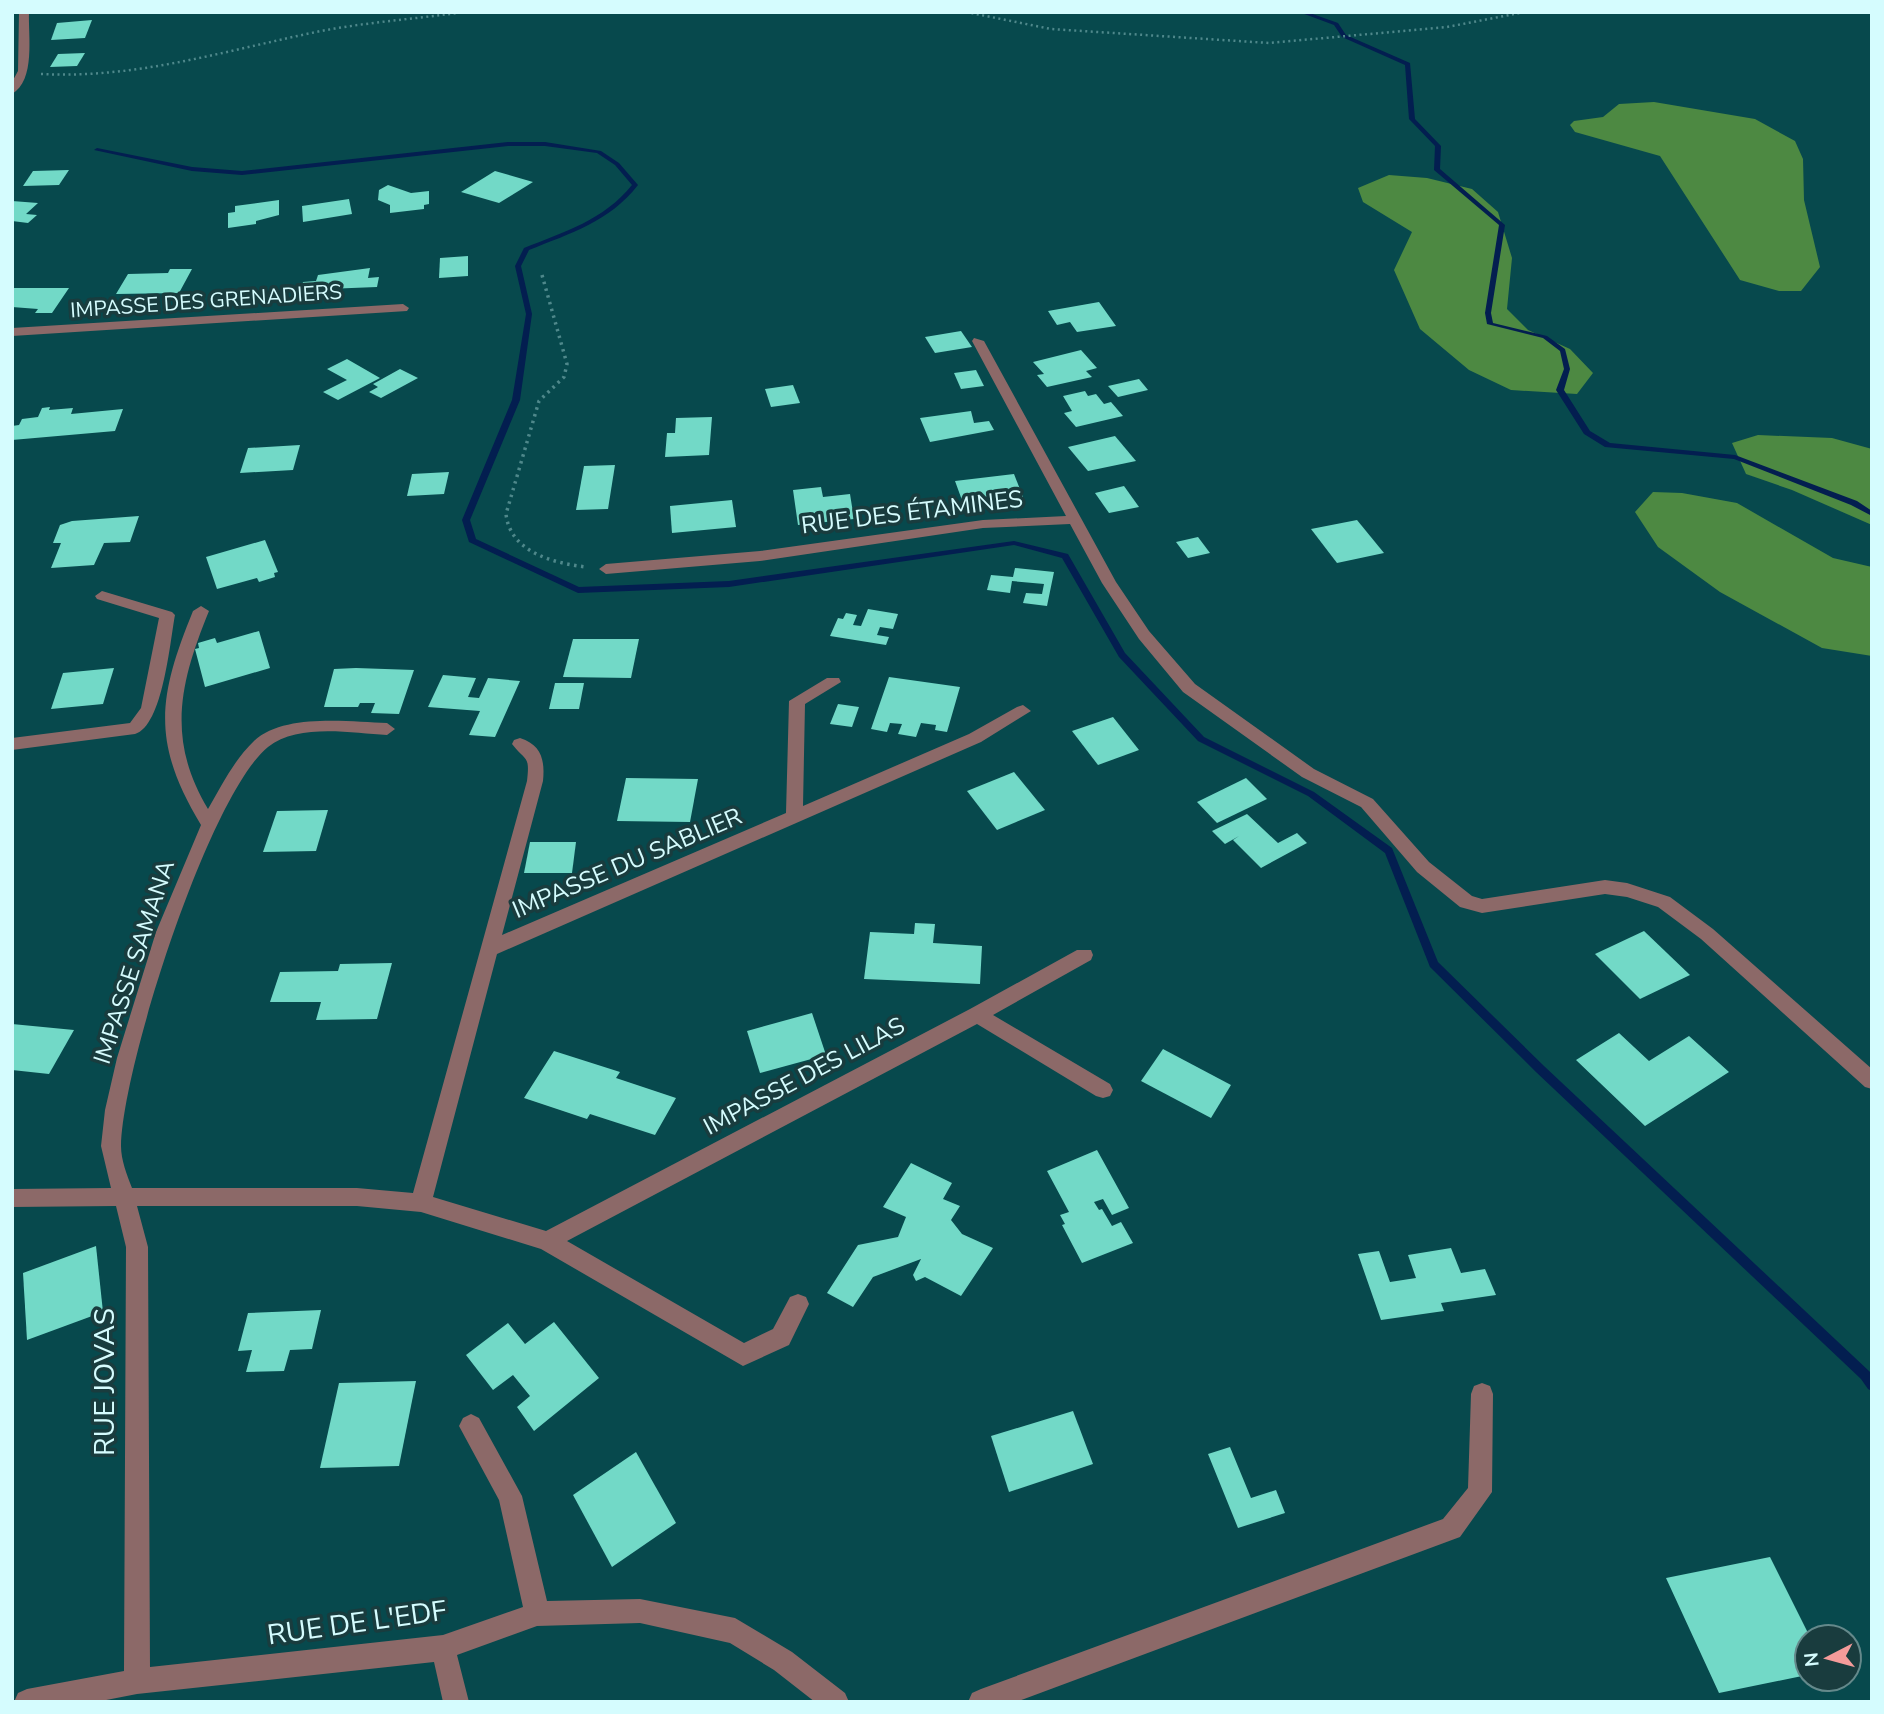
<svg xmlns="http://www.w3.org/2000/svg" width="1884" height="1714" viewBox="0 0 1884 1714" font-family="'Nunito Sans',sans-serif">
	<rect width="100%" height="100%" fill="#07494d"/>
	<g fill="#4d8942">
		<polygon points="1654,102 1755,119 1795,141 1803,159 1804,200 1820,267 1801,291 1779,291 1740,280 1660,156 1575,132 1570,125 1574,121 1603,117 1619,104"/>
		<polygon points="1389,175 1427,178 1472,189 1498,212 1512,258 1507,309 1528,330 1570,349 1593,373 1577,394 1511,390 1469,370 1420,329 1394,270 1412,232 1363,202 1358,188"/>
		<polygon points="1758,435 1832,438 1872,449 1872,525 1792,490 1746,474 1732,443"/>
		<polygon points="1653,492 1682,493 1737,503 1833,558 1872,567 1872,656 1822,648 1720,592 1658,547 1635,512"/>
	</g>
	<g fill="none" stroke-linecap="round" stroke-linejoin="round">
		<g fill="#031e50" fill-rule="evenodd">
			<polygon points="1299,12 1307,12 1338,23 1346,35 1410,63 1415,119 1441,146 1440,169 1505,225 1491,313 1493,323 1547,336 1565,349 1570,369 1564,390 1590,431 1610,443 1735,455 1857,501 1872,511 1872,516 1851,505 1734,459 1605,447 1584,434 1556,390 1564,369 1560,351 1543,338 1487,324 1485,313 1499,225 1434,170 1435,146 1409,119 1405,65 1342,37 1334,25"/>
			<path d="M508,142H545L601,151L619,163L638,185C609,222 571,233 529,250L521,266L532,314L520,400L470,520L476,539L579,587L729,581L1014,541L1068,554L1125,653L1204,737L1314,792L1392,848L1438,962L1544,1066L1869,1371L1872,1374V1391L1868,1389L1861,1379L1536,1072L1430,967L1385,853L1308,796L1198,741L1119,657L1062,558L1014,545L729,587L578,593L469,542L462,520L512,400L526,314L515,266L524,248C564,232 604,220 632,185L615,165L597,153L545,146H508L242,175L192,171L94,150L97,148L192,167L242,171Z"/>
		</g>
	</g>
	<g fill="#72d9c7">
		<polygon points="92,20 85,38 51,40 57,23"/>
		<polygon points="85,53 77,66 50,67 58,54"/>
		<polygon points="69,170 59,185 23,186 33,171"/>
		<polygon points="495,171 533,182 499,203 461,192"/>
		<polygon points="388,185 411,193 429,191 429,204 424,205 424,209 390,213 390,205 378,200 379,190"/>
		<polygon points="349,199 352,214 303,222 302,206"/>
		<polygon points="279,200 279,215 256,221 256,224 228,228 228,213 235,212 235,206"/>
		<polygon points="12,201 38,203 26,214 37,215 28,223 12,221"/>
		<polygon points="468,256 468,276 439,278 440,258"/>
		<polygon points="370,268 368,278 379,277 377,287 301,290 303,282 316,281 318,275"/>
		<polygon points="170,269 192,269 179,293 116,294 128,274 168,273"/>
		<polygon points="13,288 69,288 52,313 35,313 38,309 12,307"/>
		<polygon points="1099,302 1116,326 1077,332 1070,322 1057,325 1048,311"/>
		<polygon points="961,331 972,347 935,353 925,337"/>
		<polygon points="1081,350 1097,368 1086,371 1092,377 1047,387 1037,375 1044,374 1033,362"/>
		<polygon points="347,359 380,378 338,400 323,392 347,380 327,369"/>
		<polygon points="400,369 418,378 381,398 369,392 378,387 373,384"/>
		<polygon points="976,370 984,386 961,389 954,373"/>
		<polygon points="1139,379 1148,390 1118,397 1108,386"/>
		<polygon points="793,385 800,403 771,407 765,389"/>
		<polygon points="1085,391 1088,396 1096,394 1104,404 1111,402 1123,416 1076,427 1064,413 1072,411 1063,396"/>
		<polygon points="50,407 49,410 73,408 71,414 123,409 115,431 12,440 12,426 19,425 22,419 38,417 42,408"/>
		<polygon points="971,411 974,423 989,421 994,430 930,442 920,418"/>
		<polygon points="712,417 709,455 665,457 667,433 675,433 676,418"/>
		<polygon points="1115,436 1136,461 1088,471 1068,447"/>
		<polygon points="300,445 293,470 240,473 248,448"/>
		<polygon points="615,465 608,509 576,510 584,466"/>
		<polygon points="449,472 444,494 407,496 412,474"/>
		<polygon points="1014,474 1023,497 990,503 989,500 963,503 955,481"/>
		<polygon points="1124,486 1139,507 1109,513 1095,493"/>
		<polygon points="821,487 823,497 850,494 854,519 798,525 793,490"/>
		<polygon points="732,500 736,527 672,533 670,506"/>
		<polygon points="139,516 130,542 104,543 94,565 51,568 61,543 53,543 60,525 72,521"/>
		<polygon points="1357,520 1384,553 1337,563 1311,529"/>
		<polygon points="1198,537 1210,553 1188,558 1176,542"/>
		<polygon points="265,540 278,572 274,573 275,577 259,582 257,578 217,589 206,557"/>
		<polygon points="1015,568 1054,572 1047,606 1023,603 1026,593 1042,594 1044,584 1012,581 1010,593 987,590 991,575 1013,577"/>
		<polygon points="868,609 898,614 893,629 880,627 877,635 889,637 886,645 830,636 838,618 843,619 846,613 857,615 853,625 861,626"/>
		<polygon points="259,631 270,668 205,687 195,649 199,648 198,643 215,638 217,643"/>
		<polygon points="573,639 639,639 631,678 563,677"/>
		<polygon points="114,668 103,704 51,709 63,673"/>
		<polygon points="356,668 414,670 399,714 371,713 375,703 360,703 358,707 324,707 334,669"/>
		<polygon points="443,675 476,678 468,697 479,698 488,678 520,681 495,737 469,735 480,711 428,707"/>
		<polygon points="889,677 960,687 947,732 935,730 936,725 921,723 916,737 898,734 902,724 890,723 887,732 871,729"/>
		<polygon points="555,683 584,683 579,709 549,709"/>
		<polygon points="838,704 859,707 852,727 830,724"/>
		<polygon points="1113,717 1139,750 1098,765 1072,731"/>
		<polygon points="1014,772 1045,810 997,830 967,791"/>
		<polygon points="626,778 698,779 690,822 617,821"/>
		<polygon points="1246,778 1267,799 1217,823 1197,802"/>
		<polygon points="328,810 316,851 263,852 277,811"/>
		<polygon points="1247,814 1278,843 1297,833 1307,843 1261,868 1233,840 1239,836 1225,844 1212,831"/>
		<polygon points="530,842 576,842 572,873 524,873"/>
		<polygon points="915,923 935,924 933,943 982,946 980,984 864,979 870,932 914,934"/>
		<polygon points="1644,931 1690,975 1640,999 1595,954"/>
		<polygon points="392,963 377,1019 316,1020 321,1002 270,1002 280,972 338,971 340,964"/>
		<polygon points="812,1013 826,1055 760,1073 747,1031"/>
		<polygon points="12,1024 74,1030 49,1074 12,1070"/>
		<polygon points="1619,1033 1649,1061 1689,1036 1729,1072 1645,1126 1576,1060"/>
		<polygon points="1163,1049 1231,1085 1211,1118 1141,1081"/>
		<polygon points="554,1051 620,1072 616,1078 676,1098 655,1135 590,1114 587,1119 524,1098"/>
		<polygon points="1097,1150 1129,1208 1112,1215 1103,1199 1094,1202 1099,1210 1102,1209 1112,1226 1121,1222 1133,1243 1082,1263 1062,1225 1065,1224 1060,1215 1069,1212 1047,1171"/>
		<polygon points="911,1163 952,1183 943,1199 960,1206 951,1220 962,1234 993,1248 961,1296 925,1277 916,1281 913,1275 921,1259 873,1277 853,1307 827,1293 858,1245 898,1237 906,1217 883,1207"/>
		<polygon points="96,1246 103,1312 27,1340 23,1273"/>
		<polygon points="1451,1248 1461,1273 1485,1269 1496,1295 1441,1303 1444,1311 1381,1320 1358,1254 1379,1251 1390,1282 1416,1278 1408,1255"/>
		<polygon points="321,1310 312,1349 290,1350 284,1371 246,1372 252,1350 238,1351 248,1313"/>
		<polygon points="554,1322 599,1378 534,1431 517,1407 530,1396 513,1375 493,1390 466,1355 508,1323 525,1344"/>
		<polygon points="416,1381 399,1466 320,1468 339,1383"/>
		<polygon points="1073,1411 1093,1464 1009,1492 991,1436"/>
		<polygon points="1230,1447 1251,1498 1276,1490 1285,1513 1238,1528 1208,1454"/>
		<polygon points="636,1452 676,1523 612,1567 573,1495"/>
		<polygon points="1770,1557 1810,1637 1807,1637 1807,1675 1719,1693 1666,1578"/>
	</g>
	<g fill="none" stroke-linecap="round" stroke-linejoin="round">
		<g stroke="#4f888b" stroke-width="2.5" stroke-dasharray="2 3.5" stroke-linecap="butt">
			<polyline points="966,12 1051,29 1269,43 1447,27 1525,12"/>
			<path d="M41,74C138,79 227,50 321,31C368,22 416,19 464,12"/>
		</g>
		<path stroke="#4f888b" stroke-width="3.5" stroke-dasharray="2.5 4.5" stroke-linecap="butt" d="M542,275L567,364L564,377L539,401L506,514C510,552 553,563 586,567"/>
		<g fill="#8c6968" fill-rule="evenodd">
			<path d="M19,12H29C28,36 36,80 12,94V82L18,71Z"/>
			<polygon points="403,304 409,308 407,311 12,336 12,328"/>
			<polygon points="974,338 984,341 1116,582 1149,631 1195,684 1314,769 1373,799 1429,862 1472,896 1482,899 1605,880 1627,883 1670,897 1713,929 1872,1069 1872,1089 1865,1087 1701,939 1658,907 1627,897 1605,894 1482,913 1460,907 1417,872 1361,807 1302,777 1183,692 1139,639 1102,583 1070,524 983,528 760,561 606,574 599,569 606,564 760,551 983,520 1066,516 972,341"/>
			<path d="M102,591L172,612L175,615C170,641 163,726 135,734L12,750V738L130,723L141,708L159,618L97,599L95,596Z"/>
			<path d="M201,606L209,611C180,682 166,739 208,809C222,785 234,760 254,741C284,713 349,722 387,723L395,729L387,735C351,733 298,723 268,747C209,795 122,1068 121,1146C121,1160 127,1175 132,1188H357L413,1193L527,781C530,755 526,762 512,744L514,740L520,738C542,745 545,761 543,781L502,935L786,813L789,701L827,678H839L841,682L805,704L803,806L969,734L1017,707L1023,705L1031,711L981,742L497,954L433,1197L546,1231L970,1009L1077,950H1091L1093,955L1091,960L993,1015L1110,1084L1113,1090L1110,1096L1103,1098L1096,1096L977,1024L567,1241L744,1343L773,1329L790,1297L798,1294L806,1297L809,1304L789,1345L743,1366L541,1249L421,1212L357,1206H137L148,1247L150,1667L443,1635L523,1607L499,1500L459,1426L463,1418L471,1414L479,1418L522,1496L547,1601L640,1599L735,1618L792,1652L845,1693L849,1702H815L774,1670L730,1643L640,1623L537,1626L457,1655L469,1702H443L434,1662L137,1694L96,1702H14L18,1693L27,1689L124,1671L126,1247L116,1206L12,1207V1189L111,1188L101,1146L105,1110L117,1058L156,932L201,825C151,742 158,697 193,611Z"/>
			<polygon points="1482,1383 1490,1386 1493,1394 1492,1492 1460,1537 1016,1702 968,1702 972,1693 981,1689 1443,1519 1468,1488 1471,1394 1474,1386"/>
		</g>
	</g>
	<g text-anchor="middle" dominant-baseline="central" stroke-width="7" stroke-linejoin="round" paint-order="stroke">
		<g font-size="21" fill="#d5fcfe" stroke="#193c3e">
			<text transform="translate(206 301) rotate(-4)">IMPASSE DES GRENADIERS</text>
		</g>
		<g font-size="24" fill="#d5fcfe" stroke="#193c3e">
			<text transform="translate(912 512) rotate(-7)">RUE DES ÉTAMINES</text>
			<text transform="translate(627 863) rotate(-23)">IMPASSE DU SABLIER</text>
			<text transform="translate(134 962) rotate(-72)">IMPASSE SAMANA</text>
			<text transform="translate(804 1076) rotate(-28)">IMPASSE DES LILAS</text>
		</g>
		<g font-size="28" fill="#d5fcfe" stroke="#193c3e">
			<text transform="translate(105 1382) rotate(-90)">RUE JOVAS</text>
			<text transform="translate(357 1623) rotate(-8)">RUE DE L'EDF</text>
		</g>
	</g>
	<rect width="1884" height="1714" fill="none" stroke="#d5fcfe" stroke-width="28"/>
	<g transform="translate(1828 1658) rotate(264)"><circle r="33" fill="#193c3e" stroke="#64898b" stroke-width="2"/>
	<path d="M0-5L12 26L0 18L-12 26Z" fill="#f59b9a"/>
	<text y="-10" font-size="19" font-weight="bold" text-anchor="middle" fill="#d5fcfe">N</text>
	</g>
</svg>
